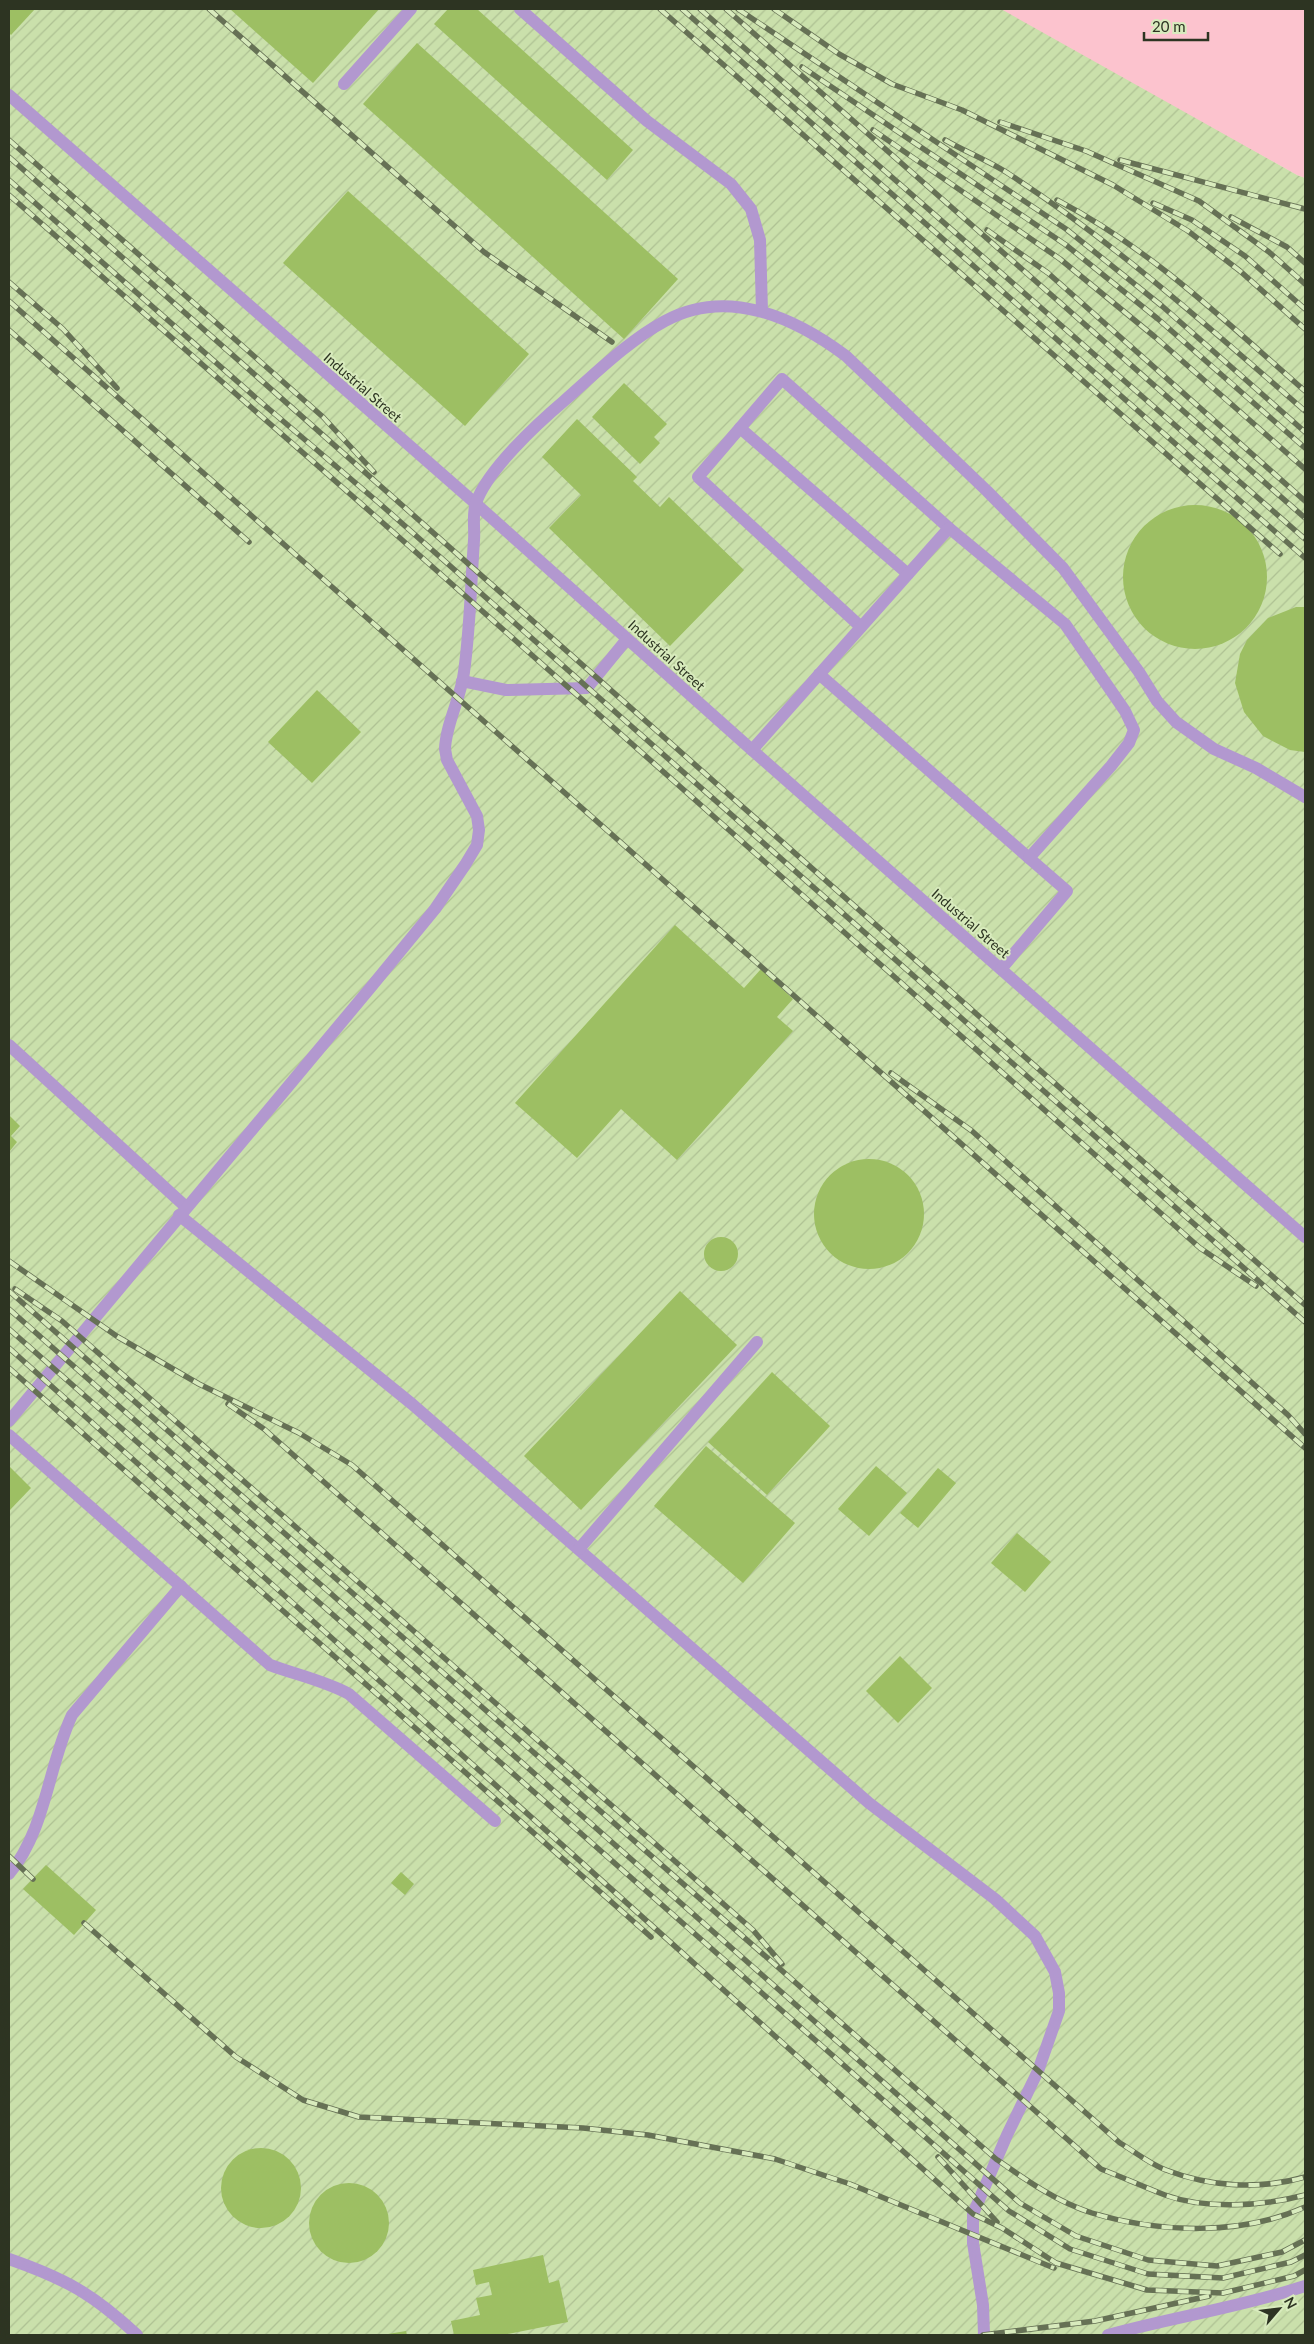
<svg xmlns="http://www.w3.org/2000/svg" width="1314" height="2344" viewBox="0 0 1314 2344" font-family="Lato,sans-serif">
	<defs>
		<pattern id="industrial-furrows" width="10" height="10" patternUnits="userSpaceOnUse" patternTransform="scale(1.25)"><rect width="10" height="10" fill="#cae0ab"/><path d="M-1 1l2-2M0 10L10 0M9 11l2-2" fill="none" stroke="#aec193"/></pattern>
	</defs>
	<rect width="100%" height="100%" fill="#d8ebbd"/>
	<polygon fill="url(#industrial-furrows)" points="9,9 1005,9 1297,175 1305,178 1305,2335 9,2335"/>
	<polygon fill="#fcc3ce" points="1001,9 1305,9 1305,178 1297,175"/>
	<g fill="#9dbf63">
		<polygon points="9,9 35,9 11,35 9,33"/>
		<polygon points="230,9 379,9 313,83"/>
		<polygon points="448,9 477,9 633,150 607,180 434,24"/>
		<polygon points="417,43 678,279 624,339 363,104"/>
		<polygon points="348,191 529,354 465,426 283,263"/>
		<polygon points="624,383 667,424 654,437 660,443 640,464 592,417"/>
		<polygon points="577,419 637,477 633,481 660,507 669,497 744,570 670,646 549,528 581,495 542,457"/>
		<circle cx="1195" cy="577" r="72"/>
		<polygon points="1296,607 1305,607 1305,752 1290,750 1263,736 1244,712 1235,683 1240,654 1247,640 1268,618"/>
		<polygon points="317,690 361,732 312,783 268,742"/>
		<polygon points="675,925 744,988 761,969 793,999 777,1017 793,1031 677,1160 621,1109 577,1158 515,1103"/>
		<polygon points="9,1115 20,1126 11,1136 17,1142 9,1152"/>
		<circle cx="869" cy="1214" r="55"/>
		<circle cx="721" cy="1254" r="17"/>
		<polygon points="680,1291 737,1345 581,1510 524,1456"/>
		<polygon points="772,1372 830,1426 767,1495 708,1442"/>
		<polygon points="706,1446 795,1523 743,1583 654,1506"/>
		<polygon points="9,1466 31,1488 9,1511"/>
		<polygon points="876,1466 907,1493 869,1536 838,1509"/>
		<polygon points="938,1468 956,1483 918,1528 900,1513"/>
		<polygon points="1017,1533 1051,1562 1025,1592 991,1563"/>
		<polygon points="900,1656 932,1688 898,1723 866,1691"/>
		<polygon points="46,1865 96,1910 74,1935 23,1889"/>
		<polygon points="401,1872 414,1884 405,1895 391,1883"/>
		<circle cx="261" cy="2188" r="40"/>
		<circle cx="349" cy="2223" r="40"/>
		<polygon points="543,2255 549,2283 559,2280 568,2322 503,2335 454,2335 451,2321 480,2315 476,2298 492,2295 489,2282 476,2285 473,2270"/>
		<polygon points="406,2331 407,2335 388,2335 388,2334"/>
	</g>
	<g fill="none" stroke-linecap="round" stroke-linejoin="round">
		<g stroke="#b298cf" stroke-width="12">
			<polyline points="520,9 647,121 731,184 751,209 760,240 762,311"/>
			<polyline points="344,84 411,9"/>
			<polyline points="9,95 475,503 752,750 1305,1237"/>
			<polyline points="740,428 908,574"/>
			<polyline points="861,627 698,477 782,379 949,528"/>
			<polyline points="462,681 506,690 587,688 627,639"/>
			<polyline points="752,750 949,528 1065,624 1125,711 1134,730 1129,743 1111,766 1029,858 819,674"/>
			<polyline points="1001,969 1067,891 1029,858"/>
			<polyline points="9,1045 186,1207"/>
			<polyline points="179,1215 412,1404 869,1803 995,1899 1035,1936 1055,1972 1059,1993 1059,2011 1038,2071 1007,2135 973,2214 973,2243 983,2305 984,2335"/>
			<path d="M9,1421L371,987L435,909L465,865L477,845L479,830L477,816L447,760L445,749C446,723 461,698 464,672C470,629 471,584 474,540C475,529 472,513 476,503C487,470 538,423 564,401C596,373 628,341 665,321C727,287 794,317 846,356L987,491L1063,568L1139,672L1157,701L1176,722L1214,749L1256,768L1305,797"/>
			<path d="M9,1435L270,1665C297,1675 325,1681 349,1694L495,1821"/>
			<polyline points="579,1549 757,1342"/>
			<path d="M9,1874C46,1830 48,1766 72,1715L181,1586"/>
			<path d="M9,2259C66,2279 93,2294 137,2335"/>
			<path d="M1108,2335C1173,2317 1241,2307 1305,2286"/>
		</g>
		<defs>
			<g id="rail">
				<polyline points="209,9 484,252 612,342"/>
				<polyline points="660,9 1280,554"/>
				<polyline points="682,9 1305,558"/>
				<polyline points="700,9 1305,539"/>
				<polyline points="726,9 1305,518"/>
				<polyline points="738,9 1066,229 1162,306 1305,432"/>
				<polyline points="774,9 839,54 892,84 962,110 1113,185 1188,231 1240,271 1305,329"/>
				<polyline points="802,67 1066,245 1158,319 1305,448"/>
				<polyline points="1000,122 1086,151 1199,201 1269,252 1305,284"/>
				<polyline points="873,130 1060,259 1155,337 1305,469"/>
				<polyline points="9,140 323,417 374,472"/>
				<path d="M945,140C966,152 989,161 1009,174C1115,243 1210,328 1305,411"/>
				<polyline points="9,157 1305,1305"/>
				<polyline points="1120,160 1305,209"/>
				<polyline points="9,180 256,398 379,503 1305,1322"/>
				<polyline points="9,195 374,515 1200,1248 1256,1286"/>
				<path d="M1057,200C1151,249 1226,322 1305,391"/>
				<polyline points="1153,203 1192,220 1245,256 1305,309"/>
				<polyline points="1231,217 1287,247 1305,263"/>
				<polyline points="987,230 1048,273 1305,501"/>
				<polyline points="9,282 63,329 117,388"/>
				<polyline points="9,301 1305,1448"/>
				<polyline points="9,330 249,542"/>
				<polyline points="891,1073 972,1131 1288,1415 1305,1434"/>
				<path d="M9,1261L118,1337L199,1384L299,1433L352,1465L1120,2143C1135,2152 1150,2164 1166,2170C1210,2187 1260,2190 1305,2177"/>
				<polyline points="15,1289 62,1321 753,1930 782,1964"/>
				<path d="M9,1291L996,2159C1026,2180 1057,2202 1092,2213C1159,2233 1241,2236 1305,2207"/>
				<polyline points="9,1309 1020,2203 1076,2236 1148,2260 1217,2266 1282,2252 1305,2240"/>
				<polyline points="9,1329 1009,2211 1070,2249 1148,2274 1223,2278 1291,2262 1305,2255"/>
				<polyline points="9,1348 973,2214 1002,2228 1056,2263 1147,2290 1223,2293 1294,2276 1305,2270"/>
				<polyline points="9,1368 651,1937"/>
				<path d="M228,1404L264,1429L1101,2169C1122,2177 1144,2187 1165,2195C1207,2210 1263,2206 1305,2195"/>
				<polyline points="9,1856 33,1879"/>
				<polyline points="84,1923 236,2057 303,2100 359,2117 583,2128 648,2135 775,2159 850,2184 1054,2268"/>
				<polyline points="938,2157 997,2222"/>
				<polyline points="983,2335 1095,2321 1209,2296"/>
			</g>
		</defs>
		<use href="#rail" stroke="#667155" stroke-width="5.5"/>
		<use href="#rail" stroke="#d8ebbd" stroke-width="4" stroke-dasharray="11" stroke-linecap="butt"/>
	</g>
	<g text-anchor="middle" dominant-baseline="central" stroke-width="4" stroke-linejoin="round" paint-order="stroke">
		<g font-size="14" fill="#2d3422" stroke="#d8ebbd">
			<text transform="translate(363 387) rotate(41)">Industrial Street</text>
			<text transform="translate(667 655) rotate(42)">Industrial Street</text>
			<text transform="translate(971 923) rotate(41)">Industrial Street</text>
		</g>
	</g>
	<rect width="1314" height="2344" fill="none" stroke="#2d3422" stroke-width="20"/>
	<g transform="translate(1279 2309) rotate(62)" stroke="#d8ebbd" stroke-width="4" paint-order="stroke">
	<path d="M0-4L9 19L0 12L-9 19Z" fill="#2d3422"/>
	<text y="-8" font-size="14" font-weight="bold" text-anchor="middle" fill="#2d3422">N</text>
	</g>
	<path d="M1144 32v8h64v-8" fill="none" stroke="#2d3422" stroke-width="2.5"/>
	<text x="1152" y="32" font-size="15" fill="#2d3422" stroke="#d8ebbd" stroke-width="4" paint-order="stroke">20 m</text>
</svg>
